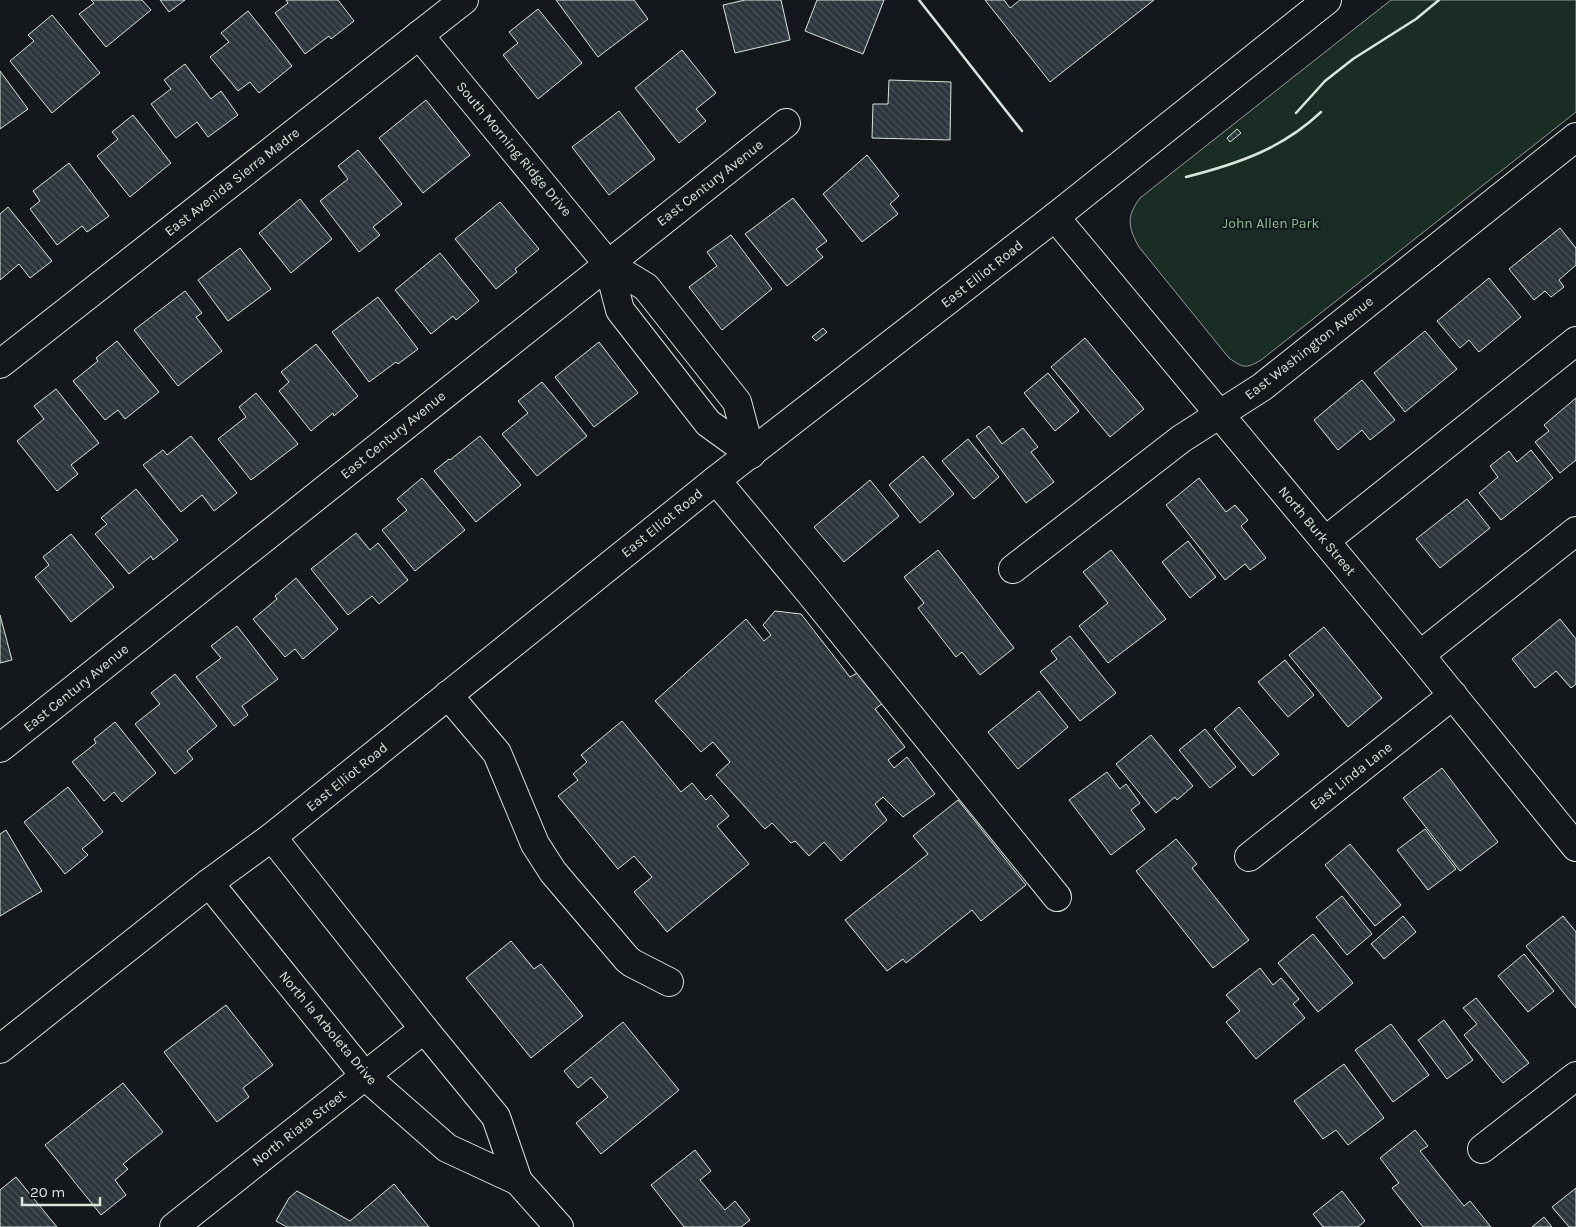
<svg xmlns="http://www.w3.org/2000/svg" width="1576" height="1227" viewBox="0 0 1576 1227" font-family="Karla,sans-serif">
	<defs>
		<pattern id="building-back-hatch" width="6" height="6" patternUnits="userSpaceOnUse" patternTransform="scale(1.25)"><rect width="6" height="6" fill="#2c363c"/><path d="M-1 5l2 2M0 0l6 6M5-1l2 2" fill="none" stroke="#4a5358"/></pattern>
	</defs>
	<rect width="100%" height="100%" fill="#14181c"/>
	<path fill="#1a2d24" stroke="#939e99" d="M1391,0H1576V112L1261,360C1246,369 1243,368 1229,358L1139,247C1128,227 1126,217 1140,198Z"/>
	<g fill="url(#building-back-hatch)" stroke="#d8e6dc">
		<polygon points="91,0 142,0 151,10 106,47 79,14 94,3"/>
		<polygon points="160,0 185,0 169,12"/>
		<polygon points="286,0 338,0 354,21 331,39 329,36 305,54 275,13 288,3"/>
		<polygon points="556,0 634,0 648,19 598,57"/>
		<polygon points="745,0 781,0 790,40 735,53 723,5"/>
		<polygon points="817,0 884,0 863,54 805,31"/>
		<polygon points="985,0 1004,0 1010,8 1020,0 1154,0 1050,82"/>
		<polygon points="538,9 582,63 538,99 503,55 518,43 509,32"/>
		<polygon points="248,11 292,66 259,93 250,82 238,91 210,57 229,42 221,33"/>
		<polygon points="52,15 100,73 52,113 10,61 34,41 28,35"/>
		<polygon points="682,50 716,93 696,109 706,121 679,143 635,88"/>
		<polygon points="185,64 211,99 221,91 238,115 208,137 197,122 176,138 151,104 171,89 164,80"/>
		<polygon points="0,71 28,109 0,129"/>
		<polygon points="889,80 951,82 950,140 872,138 873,104 888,104"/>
		<polygon points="426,100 470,155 423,193 379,138"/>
		<polygon points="619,111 655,159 609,195 572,147"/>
		<polygon points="133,115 171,163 130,197 97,156 118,139 112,132"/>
		<polygon points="1237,129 1241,133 1230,142 1227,138"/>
		<polygon points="358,150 402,204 373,227 380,235 359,252 320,201 348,179 338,166"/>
		<polygon points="867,155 899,196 890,204 898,214 862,242 823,194"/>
		<polygon points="69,163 109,216 87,232 82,226 57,245 30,209 40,201 33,191"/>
		<polygon points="793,198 827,241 816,249 823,257 787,286 745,234"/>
		<polygon points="300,199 332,239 291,273 259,233"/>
		<polygon points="500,202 539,249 515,269 517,272 496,289 455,239"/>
		<polygon points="8,207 52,261 30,278 19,264 0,280 0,214"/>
		<polygon points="1560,228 1576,248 1576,265 1559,280 1564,287 1551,297 1545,291 1534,300 1509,269"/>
		<polygon points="731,235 772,289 722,330 689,287 717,266 707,252"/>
		<polygon points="240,248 271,289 228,321 198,280"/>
		<polygon points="440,253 479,301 456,320 453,316 431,334 395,290"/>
		<polygon points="1489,278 1521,317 1479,352 1469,340 1460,348 1437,321"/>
		<polygon points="185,291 202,313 196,317 222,351 178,386 134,330"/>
		<polygon points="378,297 418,349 398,364 396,362 369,382 332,332"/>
		<polygon points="823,328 827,332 816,341 812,337"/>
		<polygon points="1425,331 1457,369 1405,412 1374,373"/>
		<polygon points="1085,338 1144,409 1110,437 1051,367"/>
		<polygon points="117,341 159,392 125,419 118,410 105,420 73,381 98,361 96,358"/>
		<polygon points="599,342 638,393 594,427 555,377"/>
		<polygon points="316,344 358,396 334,416 333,413 311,431 279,391 289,382 281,372"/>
		<polygon points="1048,373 1079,411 1055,431 1024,393"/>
		<polygon points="1362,380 1395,420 1370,440 1362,430 1338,450 1314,420"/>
		<polygon points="542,382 587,436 537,476 502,434 528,413 518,401"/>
		<polygon points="56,389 99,443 71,465 78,474 57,491 17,441 44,419 34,406"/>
		<polygon points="256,393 298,444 251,480 218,439 246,417 239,407"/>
		<polygon points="1576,398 1576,460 1560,473 1535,442 1549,431 1544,425"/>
		<polygon points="989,426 1002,444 1023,428 1038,447 1031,452 1054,482 1026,503 976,436"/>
		<polygon points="191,436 237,493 214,511 202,495 181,512 143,465 163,450 167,455"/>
		<polygon points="480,436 521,485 476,522 434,471 449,459 450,460"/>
		<polygon points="968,439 999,477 974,499 942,461"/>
		<polygon points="1531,450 1553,478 1501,520 1479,493 1498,477 1490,466 1509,451 1517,462"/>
		<polygon points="923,456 954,494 920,523 889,485"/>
		<polygon points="422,478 465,530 415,571 382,530 407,510 397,499"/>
		<polygon points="1199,478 1226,512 1235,505 1248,520 1241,526 1266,558 1250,570 1245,564 1225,580 1166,505"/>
		<polygon points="870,480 899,516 844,562 814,527"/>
		<polygon points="136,489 178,540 153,560 151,556 129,574 95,534 107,524 101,518"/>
		<polygon points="1467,499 1490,528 1440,568 1416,539"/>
		<polygon points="356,533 370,550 378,543 408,580 379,604 372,596 348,615 311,569"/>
		<polygon points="71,534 114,587 71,622 35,577 49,565 43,557"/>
		<polygon points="1188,541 1216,577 1190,598 1162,562"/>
		<polygon points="938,550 1014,648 980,675 962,652 956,657 918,608 924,603 904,577"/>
		<polygon points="1111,550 1166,619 1108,663 1079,626 1108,603 1083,572"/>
		<polygon points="296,578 338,629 303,659 295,649 285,657 253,619 277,599 275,596"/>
		<polygon points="775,611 801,614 850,677 857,673 883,703 875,709 905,747 888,760 894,768 907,757 935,794 903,817 883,797 875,804 887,820 841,861 824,842 809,856 795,841 791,843 772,823 765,829 716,775 730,762 713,742 701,752 655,701 746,619 764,641 771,635 763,625"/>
		<polygon points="0,615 12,660 0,663"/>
		<polygon points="1560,619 1576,639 1576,684 1571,688 1556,671 1535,688 1512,659"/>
		<polygon points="237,626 278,679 242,706 248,715 234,726 196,677 221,658 211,646"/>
		<polygon points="1324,627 1382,698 1348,727 1289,655"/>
		<polygon points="1070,636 1116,693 1080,721 1040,672 1057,659 1051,651"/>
		<polygon points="1285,660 1314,695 1288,717 1258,682"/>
		<polygon points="175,674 217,726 187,751 193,759 175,774 135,724 160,704 151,693"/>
		<polygon points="1039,691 1068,727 1018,769 988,732"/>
		<polygon points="1239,707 1279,754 1253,776 1214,729"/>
		<polygon points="622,721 681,792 692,783 706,800 711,795 729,816 717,826 749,864 667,932 634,892 652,877 634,856 618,869 558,796 578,780 573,774 587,762 581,755"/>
		<polygon points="115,722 156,773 122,802 114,792 104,801 72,762 96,743 94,739"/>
		<polygon points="1205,729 1236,767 1210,788 1179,750"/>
		<polygon points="1151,735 1193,786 1177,800 1175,797 1156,813 1116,764"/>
		<polygon points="1442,768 1498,842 1460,871 1403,798"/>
		<polygon points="1107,772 1120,789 1126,784 1140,803 1131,810 1145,829 1111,855 1069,800"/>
		<polygon points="68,787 103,832 82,849 88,855 65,874 24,822"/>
		<polygon points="958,800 1026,885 981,921 972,910 906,963 903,959 887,971 845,920 928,854 913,836"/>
		<polygon points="1425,829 1456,869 1428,890 1397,850"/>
		<polygon points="6,830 42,891 0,916 0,834"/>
		<polygon points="1176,839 1197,864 1192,868 1249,940 1213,968 1136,871"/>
		<polygon points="1350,844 1401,905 1375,926 1325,865"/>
		<polygon points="1342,896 1372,934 1347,955 1316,917"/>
		<polygon points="1403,916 1416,932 1384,959 1371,944"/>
		<polygon points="1563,916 1576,932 1576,1008 1526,946"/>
		<polygon points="1313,934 1353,983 1318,1012 1278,963"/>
		<polygon points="511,941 534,969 541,964 583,1016 531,1058 466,978"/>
		<polygon points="1524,954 1554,991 1528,1012 1498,976"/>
		<polygon points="1260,968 1273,985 1281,978 1299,999 1293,1004 1305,1018 1256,1059 1226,1022 1240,1011 1226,995"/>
		<polygon points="1476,998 1529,1063 1503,1083 1464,1035 1477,1024 1463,1008"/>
		<polygon points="226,1005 273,1065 243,1088 249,1097 217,1122 164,1052"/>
		<polygon points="1444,1020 1473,1060 1447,1079 1418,1040"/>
		<polygon points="623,1022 679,1090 601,1154 576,1123 608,1097 591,1077 578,1088 564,1071"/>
		<polygon points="1391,1024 1429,1075 1393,1102 1355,1050"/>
		<polygon points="1344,1064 1384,1118 1348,1145 1336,1130 1323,1139 1294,1101"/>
		<polygon points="123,1083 163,1132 123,1164 128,1169 115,1180 126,1195 101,1215 45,1145"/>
		<polygon points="1415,1130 1428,1146 1420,1151 1464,1206 1470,1201 1491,1227 1423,1227 1392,1188 1399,1183 1380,1158"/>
		<polygon points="695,1150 711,1171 700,1180 725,1210 735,1201 750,1220 741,1227 684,1227 651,1185"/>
		<polygon points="16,1177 57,1227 0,1227 0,1190"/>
		<polygon points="394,1184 429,1227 287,1227 276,1221 289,1198 297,1191 350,1221"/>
		<polygon points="1576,1188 1576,1227 1569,1227 1552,1207"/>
		<polygon points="1342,1191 1365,1221 1358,1227 1323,1227 1313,1214"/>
		<polygon points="1544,1217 1552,1227 1532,1227"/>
	</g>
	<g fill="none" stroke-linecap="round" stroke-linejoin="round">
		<defs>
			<g id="minor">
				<polyline points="419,35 608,264 646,287 737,402 751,454"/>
				<polyline points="1055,217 1420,655 1576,847"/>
				<polyline points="608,264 620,310 708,423 751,454"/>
				<polyline points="0,364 464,0"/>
				<polyline points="716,480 811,594 1057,897"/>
				<polyline points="1325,541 1576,341"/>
				<polyline points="1013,569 1181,439 1262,387 1576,137"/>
				<polyline points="1420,655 1576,531"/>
				<polyline points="448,695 497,753 535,844 553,872 627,959 632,963 669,982"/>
				<polyline points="0,748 786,123"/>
				<polyline points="1249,857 1453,695"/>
				<polyline points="209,883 365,1076 447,1148 518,1181 496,1117 424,1029 272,837"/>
				<polyline points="1482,1149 1576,1076"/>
				<polyline points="518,1181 559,1227"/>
				<polyline points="174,1227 424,1029"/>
			</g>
			<polyline id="major" points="0,1049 209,883 272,837 716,480 1055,217 1327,0"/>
		</defs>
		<use href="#minor" stroke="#d8e6dc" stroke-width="30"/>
		<use href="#major" stroke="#d8e6dc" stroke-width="30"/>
		<use href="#minor" stroke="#14181c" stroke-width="28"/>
		<use href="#major" stroke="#14181c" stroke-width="28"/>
		<g stroke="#d8e6dc" stroke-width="2.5">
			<polyline points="919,0 1022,131"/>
			<polyline points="1296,113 1325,81 1353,59 1416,19 1439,0"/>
			<path d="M1186,177C1237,164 1282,149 1321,112"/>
		</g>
	</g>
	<g text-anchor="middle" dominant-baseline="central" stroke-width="4" stroke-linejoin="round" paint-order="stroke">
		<g font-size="14" fill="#d8e6dc" stroke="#14181c">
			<text transform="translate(514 149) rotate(50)">South Morning Ridge Drive</text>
			<text transform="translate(232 182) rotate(-38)">East Avenida Sierra Madre</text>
			<text transform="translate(710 183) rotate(-38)">East Century Avenue</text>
			<text transform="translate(982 274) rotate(-38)">East Elliot Road</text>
			<text transform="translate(1309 348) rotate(-38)">East Washington Avenue</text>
			<text transform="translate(393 435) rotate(-39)">East Century Avenue</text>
			<text transform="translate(662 523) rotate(-39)">East Elliot Road</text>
			<text transform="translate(1317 531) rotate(50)">North Burk Street</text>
			<text transform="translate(76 688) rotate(-39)">East Century Avenue</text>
			<text transform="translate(1351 776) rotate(-38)">East Linda Lane</text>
			<text transform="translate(347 777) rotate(-39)">East Elliot Road</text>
			<text transform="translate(328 1028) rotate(50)">North la Arboleta Drive</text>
			<text transform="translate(299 1128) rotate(-38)">North Riata Street</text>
		</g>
		<g font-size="14" fill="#8ac095" stroke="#14181c">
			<text x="1271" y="223">John Allen Park</text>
		</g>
	</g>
	<path d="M22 1197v8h78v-8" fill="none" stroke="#d8e6dc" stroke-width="2.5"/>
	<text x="30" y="1197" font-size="15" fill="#d8e6dc" stroke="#14181c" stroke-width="4" paint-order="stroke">20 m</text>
</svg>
